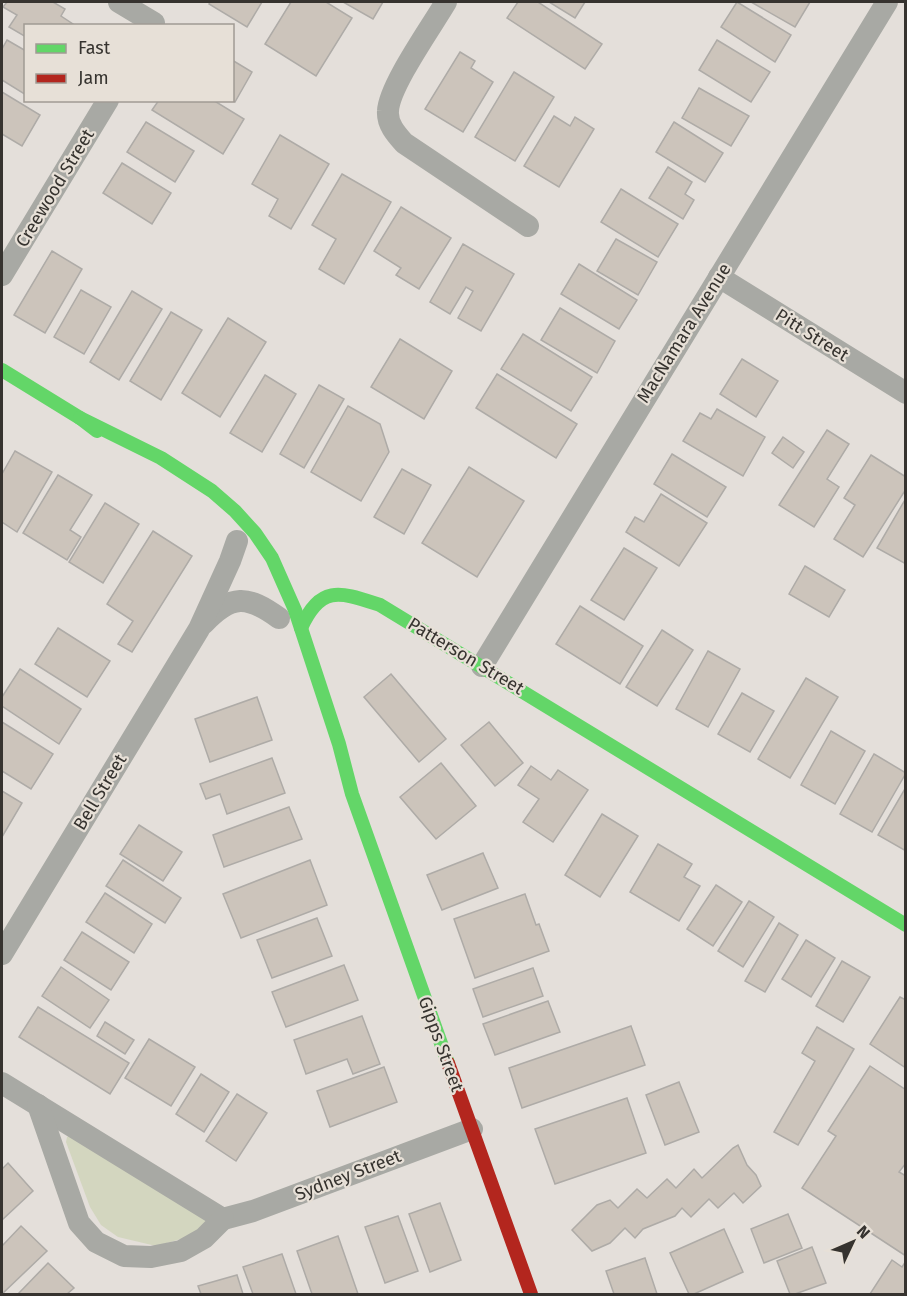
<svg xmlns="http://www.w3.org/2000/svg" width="907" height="1296" viewBox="0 0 907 1296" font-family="'Fira Sans',sans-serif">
	<rect width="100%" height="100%" fill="#e4dfda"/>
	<polygon fill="#d3d6bf" points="72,1135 209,1220 195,1235 156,1246 118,1237 101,1225 90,1207 66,1142 67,1137"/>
	<g fill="#ccc4bb" stroke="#aeaba7" stroke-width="1.5">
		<polygon points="7,2 53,2 65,9 61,16 76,26 26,26 26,37 9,27 17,15 3,7"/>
		<polygon points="210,2 262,2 247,27 209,4"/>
		<polygon points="291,2 326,2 352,18 316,76 265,44"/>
		<polygon points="343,2 383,2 373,19"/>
		<polygon points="518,2 538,2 602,44 585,69 507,18"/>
		<polygon points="549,2 585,2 575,18"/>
		<polygon points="737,2 791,35 775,62 721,27"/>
		<polygon points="751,2 810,2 795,27"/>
		<polygon points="7,40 26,51 26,95 2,80 2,49"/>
		<polygon points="717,40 770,72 751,102 699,70"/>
		<polygon points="460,52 475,61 471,68 493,82 463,132 425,109"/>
		<polygon points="232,60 252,72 235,102 232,100"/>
		<polygon points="514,72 554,97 515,161 475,137"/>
		<polygon points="699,88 749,116 731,146 682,118"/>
		<polygon points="2,92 40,115 22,146 2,134"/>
		<polygon points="159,100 213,100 244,119 223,154 152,110"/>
		<polygon points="554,116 570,126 575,117 594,129 559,187 524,166"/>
		<polygon points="146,122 194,151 175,182 127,152"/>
		<polygon points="674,122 723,153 705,182 656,152"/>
		<polygon points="280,135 329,164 291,229 269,216 278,199 252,184"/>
		<polygon points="122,163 171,193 152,224 103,193"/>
		<polygon points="668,167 692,182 685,194 694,200 683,219 649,198"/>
		<polygon points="342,174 391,202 344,284 319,269 336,239 312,225"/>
		<polygon points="621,189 678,224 658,257 601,222"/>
		<polygon points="401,207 451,238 419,289 396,275 401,268 374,251"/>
		<polygon points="616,239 657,262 638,295 597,271"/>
		<polygon points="463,244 514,274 481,331 458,318 473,291 466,287 450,314 430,302"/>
		<polygon points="52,251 82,269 45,333 14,315"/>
		<polygon points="579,264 637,300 619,329 561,294"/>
		<polygon points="81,290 111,307 84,354 54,337"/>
		<polygon points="132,291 162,309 119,380 90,362"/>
		<polygon points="560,308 615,341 597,373 541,340"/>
		<polygon points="171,312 202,330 161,400 130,381"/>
		<polygon points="228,318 266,342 220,417 182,393"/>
		<polygon points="523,334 592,377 571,411 501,369"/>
		<polygon points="400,339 452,371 424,419 371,387"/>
		<polygon points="742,359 778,381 756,417 720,394"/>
		<polygon points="497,374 577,424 556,458 476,408"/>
		<polygon points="265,375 296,394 262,452 230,433"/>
		<polygon points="319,385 344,399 304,468 280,454"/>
		<polygon points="348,406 380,424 389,452 361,501 311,472"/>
		<polygon points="717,409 765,437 743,476 683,441 700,413 711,419"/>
		<polygon points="827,430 849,444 827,479 839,487 814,527 779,505"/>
		<polygon points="783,437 804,452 793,468 772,453"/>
		<polygon points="15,451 52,472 17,532 2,522 2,474"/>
		<polygon points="672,454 726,487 707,517 654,484"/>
		<polygon points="871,455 906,477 906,489 863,557 834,539 855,505 844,498"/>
		<polygon points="469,467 524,501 477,577 422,543"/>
		<polygon points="402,469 431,485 404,534 374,517"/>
		<polygon points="58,475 92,495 70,530 81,537 67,560 23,533"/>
		<polygon points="661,494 707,523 679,566 626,532 635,517 644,522"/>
		<polygon points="906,498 906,564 877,548"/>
		<polygon points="105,503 139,524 103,583 69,562"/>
		<polygon points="153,531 192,556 132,652 118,644 133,621 107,604"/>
		<polygon points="624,548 657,568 624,620 591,600"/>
		<polygon points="805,566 845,590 829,617 789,594"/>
		<polygon points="580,606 643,646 620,684 556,644"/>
		<polygon points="58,628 110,661 87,697 35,664"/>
		<polygon points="662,630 693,650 657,706 626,687"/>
		<polygon points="708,651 740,669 708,727 676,709"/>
		<polygon points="20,669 81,709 59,744 2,706 2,697"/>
		<polygon points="391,674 446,739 419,762 364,697"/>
		<polygon points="806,678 838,697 790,778 758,759"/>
		<polygon points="742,693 774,711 750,752 718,734"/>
		<polygon points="257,697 272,740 210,762 195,719"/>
		<polygon points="2,722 53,754 31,789 2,771"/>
		<polygon points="489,722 523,763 495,786 461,745"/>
		<polygon points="831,731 865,751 835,804 801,785"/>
		<polygon points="874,754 906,773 872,832 840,814"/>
		<polygon points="272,758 285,793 227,814 220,794 206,799 200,784"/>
		<polygon points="441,763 476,806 436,839 400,797"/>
		<polygon points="531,766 551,780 558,770 588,790 553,842 523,822 539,799 518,785"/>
		<polygon points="906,787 906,851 878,835"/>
		<polygon points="2,791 22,803 2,837"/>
		<polygon points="289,807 302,839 224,867 213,835"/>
		<polygon points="602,814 638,836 600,897 565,875"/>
		<polygon points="139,825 182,852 163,881 120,854"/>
		<polygon points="658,844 692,864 684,877 700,886 679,921 630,892"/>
		<polygon points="483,853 498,888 442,910 427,875"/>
		<polygon points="123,860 181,898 165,923 106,886"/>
		<polygon points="310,860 327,905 241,938 223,894"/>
		<polygon points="716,885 742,902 713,946 687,929"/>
		<polygon points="105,893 152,924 134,953 86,922"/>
		<polygon points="525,894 536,925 539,924 549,951 475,978 454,919"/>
		<polygon points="749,901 774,917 743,967 718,951"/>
		<polygon points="317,918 332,956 272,978 257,940"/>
		<polygon points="779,923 798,935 765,992 745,981"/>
		<polygon points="82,932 129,962 111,990 64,960"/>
		<polygon points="806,940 835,958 811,997 782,979"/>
		<polygon points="842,961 870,977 843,1022 816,1006"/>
		<polygon points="344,965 358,1000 286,1027 272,992"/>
		<polygon points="61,967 109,1000 90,1028 42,996"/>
		<polygon points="533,968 543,996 483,1017 473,989"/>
		<polygon points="900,997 906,1000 906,1068 870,1044"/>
		<polygon points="548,1001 560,1032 495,1055 483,1024"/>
		<polygon points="38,1007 129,1063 110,1094 19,1037"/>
		<polygon points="362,1016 380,1064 353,1074 347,1059 306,1074 294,1040"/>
		<polygon points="105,1022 134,1040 125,1054 97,1036"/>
		<polygon points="631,1026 645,1065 522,1108 509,1068"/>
		<polygon points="817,1027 854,1049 798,1145 774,1132 815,1061 802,1053"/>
		<polygon points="149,1039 195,1067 171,1106 125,1078"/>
		<polygon points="870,1066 906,1090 906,1163 899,1172 906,1176 906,1256 802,1188 836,1136 828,1131"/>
		<polygon points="384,1067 397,1102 330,1127 317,1091"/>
		<polygon points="201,1074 229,1092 204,1132 176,1114"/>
		<polygon points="679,1082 699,1132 665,1145 646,1095"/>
		<polygon points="237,1094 267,1113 236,1161 206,1141"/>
		<polygon points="627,1098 646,1153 555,1184 535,1129"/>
		<polygon points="738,1145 747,1165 756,1175 761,1186 743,1203 734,1193 718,1208 709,1199 691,1217 682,1208 675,1216 643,1229 635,1238 625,1228 610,1243 592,1251 572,1230 597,1205 610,1200 618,1208 637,1189 647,1198 667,1179 676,1188 694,1169 702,1178 733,1148"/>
		<polygon points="8,1163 33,1191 2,1220 2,1169"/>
		<polygon points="440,1203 461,1260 430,1272 409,1214"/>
		<polygon points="788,1214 802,1248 764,1263 751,1229"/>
		<polygon points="398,1216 418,1271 385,1283 365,1227"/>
		<polygon points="21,1226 47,1251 2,1294 2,1246"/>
		<polygon points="724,1229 743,1272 694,1294 689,1294 670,1253"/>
		<polygon points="338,1236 358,1294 312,1294 297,1251"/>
		<polygon points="812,1247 826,1283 795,1294 790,1294 777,1261"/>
		<polygon points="282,1254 296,1294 253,1294 243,1267"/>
		<polygon points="645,1258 657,1294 614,1294 606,1271"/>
		<polygon points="892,1260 902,1267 906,1261 906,1294 870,1294"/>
		<polygon points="48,1263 74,1288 67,1294 18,1294"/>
		<polygon points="237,1275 243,1294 201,1294 198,1286"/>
	</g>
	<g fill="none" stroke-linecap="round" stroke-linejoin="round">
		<g stroke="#a8a9a4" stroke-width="22">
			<polyline points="119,2 154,23 153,26"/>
			<path d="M446,2C432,26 389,86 388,111C387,124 396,134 404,143L528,226"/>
			<polyline points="2,275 108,100"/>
			<polyline points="719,277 906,393"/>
			<path d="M204,623C232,594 247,595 279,618"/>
			<polyline points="482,666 887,2"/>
			<polyline points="2,954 199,629 230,561 237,541"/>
			<polyline points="2,1083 223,1219 253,1211 472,1129"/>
			<polyline points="38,1105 79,1223 96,1242 124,1256 151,1257 181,1251 204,1238 223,1219"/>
		</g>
		<g stroke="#63d668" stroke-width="14">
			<polyline points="2,370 80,418 97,431"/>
			<polyline points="80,418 161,458 212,491 235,511 255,533 272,558 295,610 339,744 352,794 448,1063"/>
			<path d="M301,628C321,584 340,592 380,605L906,925"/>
		</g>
		<polyline stroke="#b3261e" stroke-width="14" points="448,1063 531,1294"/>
	</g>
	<g text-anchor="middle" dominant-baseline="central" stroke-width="4.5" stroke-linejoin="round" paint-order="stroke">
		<g font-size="18" fill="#36332f" stroke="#e7e0d7">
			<text transform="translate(55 188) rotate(-59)">Creewood Street</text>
			<text transform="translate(684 333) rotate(-58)">MacNamara Avenue</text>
			<text transform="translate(812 335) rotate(32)">Pitt Street</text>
			<text transform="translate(466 656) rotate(31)">Patterson Street</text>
			<text transform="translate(100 792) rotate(-59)">Bell Street</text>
			<text transform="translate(441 1044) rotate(70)">Gipps Street</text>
			<text transform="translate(348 1175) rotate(-21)">Sydney Street</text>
		</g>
	</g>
	<rect width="907" height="1296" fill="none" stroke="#36332f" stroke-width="6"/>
	<rect x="24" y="24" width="210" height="78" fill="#e7e0d7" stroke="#a09b94" stroke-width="1.5"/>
	<rect x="36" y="44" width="30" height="9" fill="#63d668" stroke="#a09b94" stroke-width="1.5"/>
	<text x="78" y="54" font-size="18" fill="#36332f">Fast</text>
	<rect x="36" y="74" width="30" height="9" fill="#b3261e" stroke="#a09b94" stroke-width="1.5"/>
	<text x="78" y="84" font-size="18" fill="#36332f">Jam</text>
	<g transform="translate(853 1242) rotate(46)" stroke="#e7e0d7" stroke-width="4.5" paint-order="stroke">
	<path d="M0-4.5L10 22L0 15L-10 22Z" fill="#36332f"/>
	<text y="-9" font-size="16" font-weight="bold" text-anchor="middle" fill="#36332f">N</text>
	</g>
</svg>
